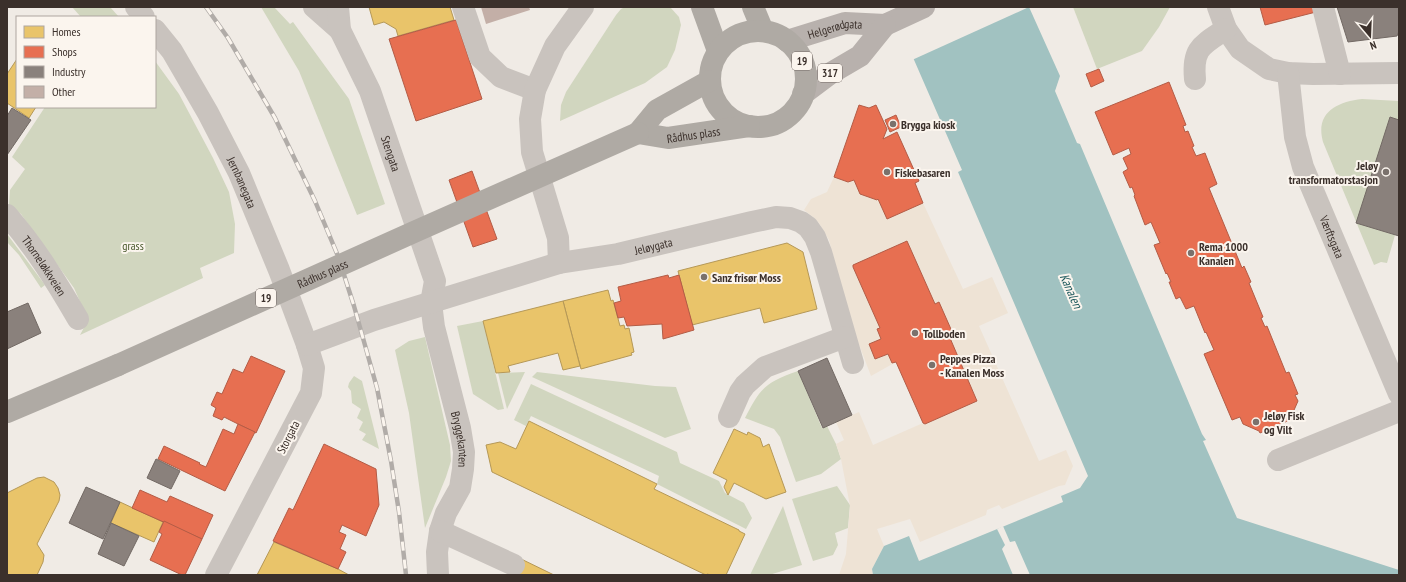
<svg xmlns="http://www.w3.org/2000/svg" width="1406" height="582" viewBox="0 0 1406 582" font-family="'PT Sans Narrow',sans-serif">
	<rect width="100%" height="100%" fill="#f0ebe5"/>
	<g fill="#d1d6bf">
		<polygon points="72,7 110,7 119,17 81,17"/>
		<polygon points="261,7 274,7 290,24 293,22 349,99 385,204 357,215 299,71"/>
		<polygon points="625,7 670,7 679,17 681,25 675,50 667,67 645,83 560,121 561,105 566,92 616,15 621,9"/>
		<polygon points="1073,7 1170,7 1159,27 1142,51 1097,69"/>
		<polygon points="155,61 179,94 213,158 229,192 235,224 234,253 200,268 203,278 80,335 88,320 74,288 21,214 9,205 10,190 25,169 12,157 45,107 155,107"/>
		<path d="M1362,99L1399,101V120L1357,223L1395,235L1387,263L1381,262L1374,265L1323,142C1315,113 1336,102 1362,99Z"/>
		<polygon points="7,234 45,285 41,288 19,255 7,242"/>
		<polygon points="483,321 504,409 498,410 473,394 457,326"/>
		<polygon points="425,337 450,445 451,461 446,477 425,528 409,413 395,350 409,341"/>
		<path d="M798,371L822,428L827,426L836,444L841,459L821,474L796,482L780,437L774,429L745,418C760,388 766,382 798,371Z"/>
		<polygon points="525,372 507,409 498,373"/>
		<polygon points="537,372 655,386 676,387 691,429 665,438 532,377"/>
		<polygon points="354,376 362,381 379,449 362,440 366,434 359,430 363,422 357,418 361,409 352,403 351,391 348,387 349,383"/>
		<polygon points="531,384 677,452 680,463 719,481 725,493 744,503 752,518 746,529 657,484 659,476 531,416 526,426 514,420"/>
		<polygon points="837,486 850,505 848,528 835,533 838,545 833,555 813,561 792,499"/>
		<polygon points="783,506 802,565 769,575 750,575"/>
	</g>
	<polygon fill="#eee3d5" points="834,177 848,182 854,180 860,194 877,200 878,199 887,219 923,203 963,289 992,277 1008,313 979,326 1039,461 1066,450 1073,466 1065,485 1059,486 1002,509 999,505 987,510 986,515 920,542 910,519 877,529 884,546 872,569 873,575 839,575 846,554 850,506 841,459 836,444 844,440 836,422 859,412 873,445 923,423 925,424 977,401 950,338 939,302 877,329 881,339 869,344 875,359 888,354 892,363 896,362 871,376 852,326 829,240 819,223 813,217 804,210 811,199 827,192"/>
	<polygon fill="#a1c2c1" points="891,7 1029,7 1060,76 1055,91 1077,143 1080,144 1202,434 1206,440 1203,441 1237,518 1399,570 1399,575 873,575 872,569 884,546 909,536 919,561 1063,502 1061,496 1080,488 1088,476 958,172 962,170"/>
	<g fill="#f0ebe5">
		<polygon points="889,7 1029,7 912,60"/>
		<polygon points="1003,526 1010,542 1015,541 1030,575 1013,575 1002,549 1005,545 997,529"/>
	</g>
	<g fill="#e9c46a" stroke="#b59857">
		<polygon points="369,7 450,7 454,20 398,36 396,29 384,22 374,25"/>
		<polygon points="17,59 17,107 36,107 29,118 7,103 7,74"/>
		<polygon points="787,243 803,252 817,309 764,323 760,308 692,325 678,271"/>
		<polygon points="608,290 611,301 613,300 620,326 624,325 625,329 629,328 634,352 631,353 632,355 581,369 563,301"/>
		<polygon points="563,301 580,366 563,370 558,353 508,366 510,372 496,373 483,321"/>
		<polygon points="529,421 657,484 654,489 739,530 739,531 745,534 726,575 711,575 707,574 706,575 492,472 486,445 500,442 516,449"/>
		<polygon points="734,429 747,435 748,432 760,438 763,447 769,444 786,492 766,499 734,483 728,495 724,487 727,480 713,473"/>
		<polygon points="44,477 54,482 58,488 60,495 59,501 37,544 44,555 43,562 37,575 7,575 7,493 37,478"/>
		<polygon points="120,502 163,522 154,542 111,523"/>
		<polygon points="274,542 338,569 349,575 257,575"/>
		<polygon points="517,557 554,575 508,575"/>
	</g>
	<g fill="#e76f51" stroke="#b35c46">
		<polygon points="1260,7 1315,7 1316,12 1265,25"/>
		<polygon points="456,20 482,99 416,121 389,39"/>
		<polygon points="1099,69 1104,81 1091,87 1086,74"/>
		<polygon points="1169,82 1186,125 1183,126 1185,132 1188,131 1194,146 1192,147 1196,156 1205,153 1217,184 1209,188 1242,268 1244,266 1251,282 1249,283 1263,317 1261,318 1265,327 1267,326 1286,373 1289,372 1298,394 1295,395 1298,401 1291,417 1292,419 1260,433 1259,431 1243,424 1240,417 1232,420 1204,354 1214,350 1206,332 1205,333 1194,306 1186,309 1180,297 1176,299 1169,282 1171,282 1167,273 1166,274 1154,245 1160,243 1151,222 1145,225 1134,196 1135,195 1132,187 1130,188 1123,172 1128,169 1123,158 1131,154 1129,148 1113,155 1095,112"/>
		<polygon points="859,105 869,108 876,105 887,129 883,139 897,132 919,181 915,183 923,203 887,219 878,199 877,200 860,194 854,180 848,182 834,177"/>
		<polygon points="896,115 901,127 890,132 885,120"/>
		<polygon points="472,171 497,239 473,247 449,180"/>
		<polygon points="907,241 935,304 939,302 954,336 950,338 977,401 925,424 923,423 896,362 892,363 888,354 875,359 869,344 881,339 877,329 880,328 853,267 853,265"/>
		<polygon points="668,275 669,278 679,275 694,330 663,339 662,324 627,326 624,317 618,318 614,303 621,301 618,287"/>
		<polygon points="251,356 285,371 256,433 224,417 222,420 213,416 216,408 211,405 217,392 222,394 233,369 243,373"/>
		<polygon points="238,424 255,432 225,491 158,459 164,446 200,463 199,464 206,467 223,429 234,434"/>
		<polygon points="324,444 376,469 379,505 366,536 342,525 339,532 346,535 340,549 346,552 338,569 273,541 289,508 293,510"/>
		<polygon points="140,490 167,502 170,496 213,515 202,539 132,508"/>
		<polygon points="164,521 202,539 185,575 182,575 150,560 162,534 159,532"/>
	</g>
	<g fill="#8a817c" stroke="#726964">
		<polygon points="1337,7 1399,7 1399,31 1397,36 1348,42"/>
		<polygon points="12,108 31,120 7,155 7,116"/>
		<polygon points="1390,117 1399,120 1399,236 1356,223"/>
		<polygon points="28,303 41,333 7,349 7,312"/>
		<polygon points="827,358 852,415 823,428 798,371"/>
		<polygon points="156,459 180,471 171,489 147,478"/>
		<polygon points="86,487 120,502 103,539 69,523"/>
		<polygon points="111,523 139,536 124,566 98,554"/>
	</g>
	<polygon fill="#c3afa7" points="481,7 529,7 530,10 486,24"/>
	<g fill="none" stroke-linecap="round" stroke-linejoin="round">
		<g stroke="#c9c3be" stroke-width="22">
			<polyline points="136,7 144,17"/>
			<polyline points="314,7 340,30"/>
			<path id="s1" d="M338,7L340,30L370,91L435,281L431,303L434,327L460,428L464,452L463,469L460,488L446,513L440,531L437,552L438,575"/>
			<polyline points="463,7 480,57 501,77 535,90"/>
			<polyline points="1218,7 1226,29 1240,49 1269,69 1288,73 1313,74 1399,73"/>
			<polyline points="1323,7 1340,74"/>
			<path id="s2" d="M155,30L172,51L208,113L239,173L279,270L307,345L314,368L311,393L216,575"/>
			<path id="s3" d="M1288,73L1295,137L1303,167L1399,394"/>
			<path d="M1195,79C1192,48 1202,45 1226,29"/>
			<path id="s4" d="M7,215C35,247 57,283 78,319"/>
			<polyline points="559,263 558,238 532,152 530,119 535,90 555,46 583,7"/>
			<path id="s5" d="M307,345L374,320L559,263L618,254L752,222L776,217L790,218L801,222L808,227L815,237L821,252L853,363"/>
			<polyline points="729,417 740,392 745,385 765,367 845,337"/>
			<polyline points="1278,460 1399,411"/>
			<polyline points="440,531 514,565"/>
		</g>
		<g stroke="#b8b1ad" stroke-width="22">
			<path id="s6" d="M787,41L845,23L885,25L924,7"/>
			<polyline points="803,94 831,73 860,56 885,25"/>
		</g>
		<g stroke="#afaaa4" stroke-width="22">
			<polyline points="702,7 718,51"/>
			<polyline points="753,7 763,31"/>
			<circle cx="758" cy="79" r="48"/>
			<path id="s7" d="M638,133L668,138L749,126"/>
			<polyline points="638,133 657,110 709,81"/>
			<polyline points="7,412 118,365"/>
		</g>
		<defs>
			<polyline id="rail" points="206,7 228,38 275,118 315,201 338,256 354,306 377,388 391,461 399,512 406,575"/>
		</defs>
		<use href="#rail" stroke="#b1aca8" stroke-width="4.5"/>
		<use href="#rail" stroke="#fbf5ee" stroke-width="3" stroke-dasharray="9" stroke-linecap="butt"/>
		<path stroke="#afaaa4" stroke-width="22" id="s8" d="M118,365L414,232L638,133"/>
	</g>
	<g fill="#7a716c" stroke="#fbf5ee" stroke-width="1.5">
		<circle cx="893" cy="124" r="4"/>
		<circle cx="887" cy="172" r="4"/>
		<circle cx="1386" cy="172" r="4"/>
		<circle cx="1191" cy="253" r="4"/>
		<circle cx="704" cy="277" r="4"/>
		<circle cx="915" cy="333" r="4"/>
		<circle cx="932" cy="365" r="4"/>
		<circle cx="1256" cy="422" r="4"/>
	</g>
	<g text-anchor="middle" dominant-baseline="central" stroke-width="4" stroke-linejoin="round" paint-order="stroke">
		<g fill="#fbf5ee" stroke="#756b66" stroke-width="1">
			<rect x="792" y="52" width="20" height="18" rx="3"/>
			<rect x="818" y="64" width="24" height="18" rx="3"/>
			<rect x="256" y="289" width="20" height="18" rx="3"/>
		</g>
		<g font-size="11" font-weight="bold" fill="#3b302b">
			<text x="802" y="61">19</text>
			<text x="830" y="73">317</text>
			<text x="266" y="298">19</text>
		</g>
		<g font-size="12" fill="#3b302b" stroke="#fbf5ee">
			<text stroke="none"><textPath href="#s6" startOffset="50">Helgerødgata</textPath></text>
			<text stroke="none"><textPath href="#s7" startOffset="56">Rådhus plass</textPath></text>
			<text stroke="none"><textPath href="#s1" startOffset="157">Stengata</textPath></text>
			<text stroke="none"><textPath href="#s2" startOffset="176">Jernbanegata</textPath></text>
			<text stroke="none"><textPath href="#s3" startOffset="171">Værftsgata</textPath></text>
			<text stroke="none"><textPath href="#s5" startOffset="361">Jeløygata</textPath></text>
			<text stroke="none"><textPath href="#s4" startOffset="63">Thorneløkkveien</textPath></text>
			<text stroke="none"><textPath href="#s8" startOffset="224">Rådhus plass</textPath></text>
			<text transform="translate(288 437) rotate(-63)">Storgata</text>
			<text stroke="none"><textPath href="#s1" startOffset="454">Bryggekanten</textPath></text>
		</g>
		<g font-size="12" font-weight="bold" fill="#3b302b" stroke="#fbf5ee" text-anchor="start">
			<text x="901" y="124">Brygga kiosk</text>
			<text x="1378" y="165" text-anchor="end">Jeløy<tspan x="1378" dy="14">transformatorstasjon</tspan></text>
			<text x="895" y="172">Fiskebasaren</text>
			<text x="1199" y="246">Rema 1000<tspan x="1199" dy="14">Kanalen</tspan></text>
			<text x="712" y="277">Sanz frisør Moss</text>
			<text x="923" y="333">Tollboden</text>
			<text x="940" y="358">Peppes Pizza<tspan x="940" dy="14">- Kanalen Moss</tspan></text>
			<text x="1264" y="415">Jeløy Fisk<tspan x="1264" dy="14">og Vilt</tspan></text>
		</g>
		<g font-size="12" fill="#4a5a2e" stroke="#fbf5ee">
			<text x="133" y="245">grass</text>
		</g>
		<g font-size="13" font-style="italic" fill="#1f5a5e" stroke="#fbf5ee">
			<text transform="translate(1071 291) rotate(66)">Kanalen</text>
		</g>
	</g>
	<rect width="1406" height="582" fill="none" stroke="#3b302b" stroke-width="16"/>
	<rect x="16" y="16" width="140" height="92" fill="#fbf5ee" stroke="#aea6a0"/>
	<rect x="24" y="26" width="20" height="12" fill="#e9c46a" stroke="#aea6a0"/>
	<text x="52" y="36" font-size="12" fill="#3b302b">Homes</text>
	<rect x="24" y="46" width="20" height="12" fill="#e76f51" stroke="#aea6a0"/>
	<text x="52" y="56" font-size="12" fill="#3b302b">Shops</text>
	<rect x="24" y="66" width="20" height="12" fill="#8a817c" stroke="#aea6a0"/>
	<text x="52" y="76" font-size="12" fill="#3b302b">Industry</text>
	<rect x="24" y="86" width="20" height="12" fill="#c3afa7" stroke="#aea6a0"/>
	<text x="52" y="96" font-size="12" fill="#3b302b">Other</text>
	<g transform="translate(1370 36) rotate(161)" stroke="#fbf5ee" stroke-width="3" paint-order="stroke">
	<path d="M0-3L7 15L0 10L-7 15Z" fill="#3b302b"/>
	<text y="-6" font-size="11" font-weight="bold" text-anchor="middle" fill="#3b302b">N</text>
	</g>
</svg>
